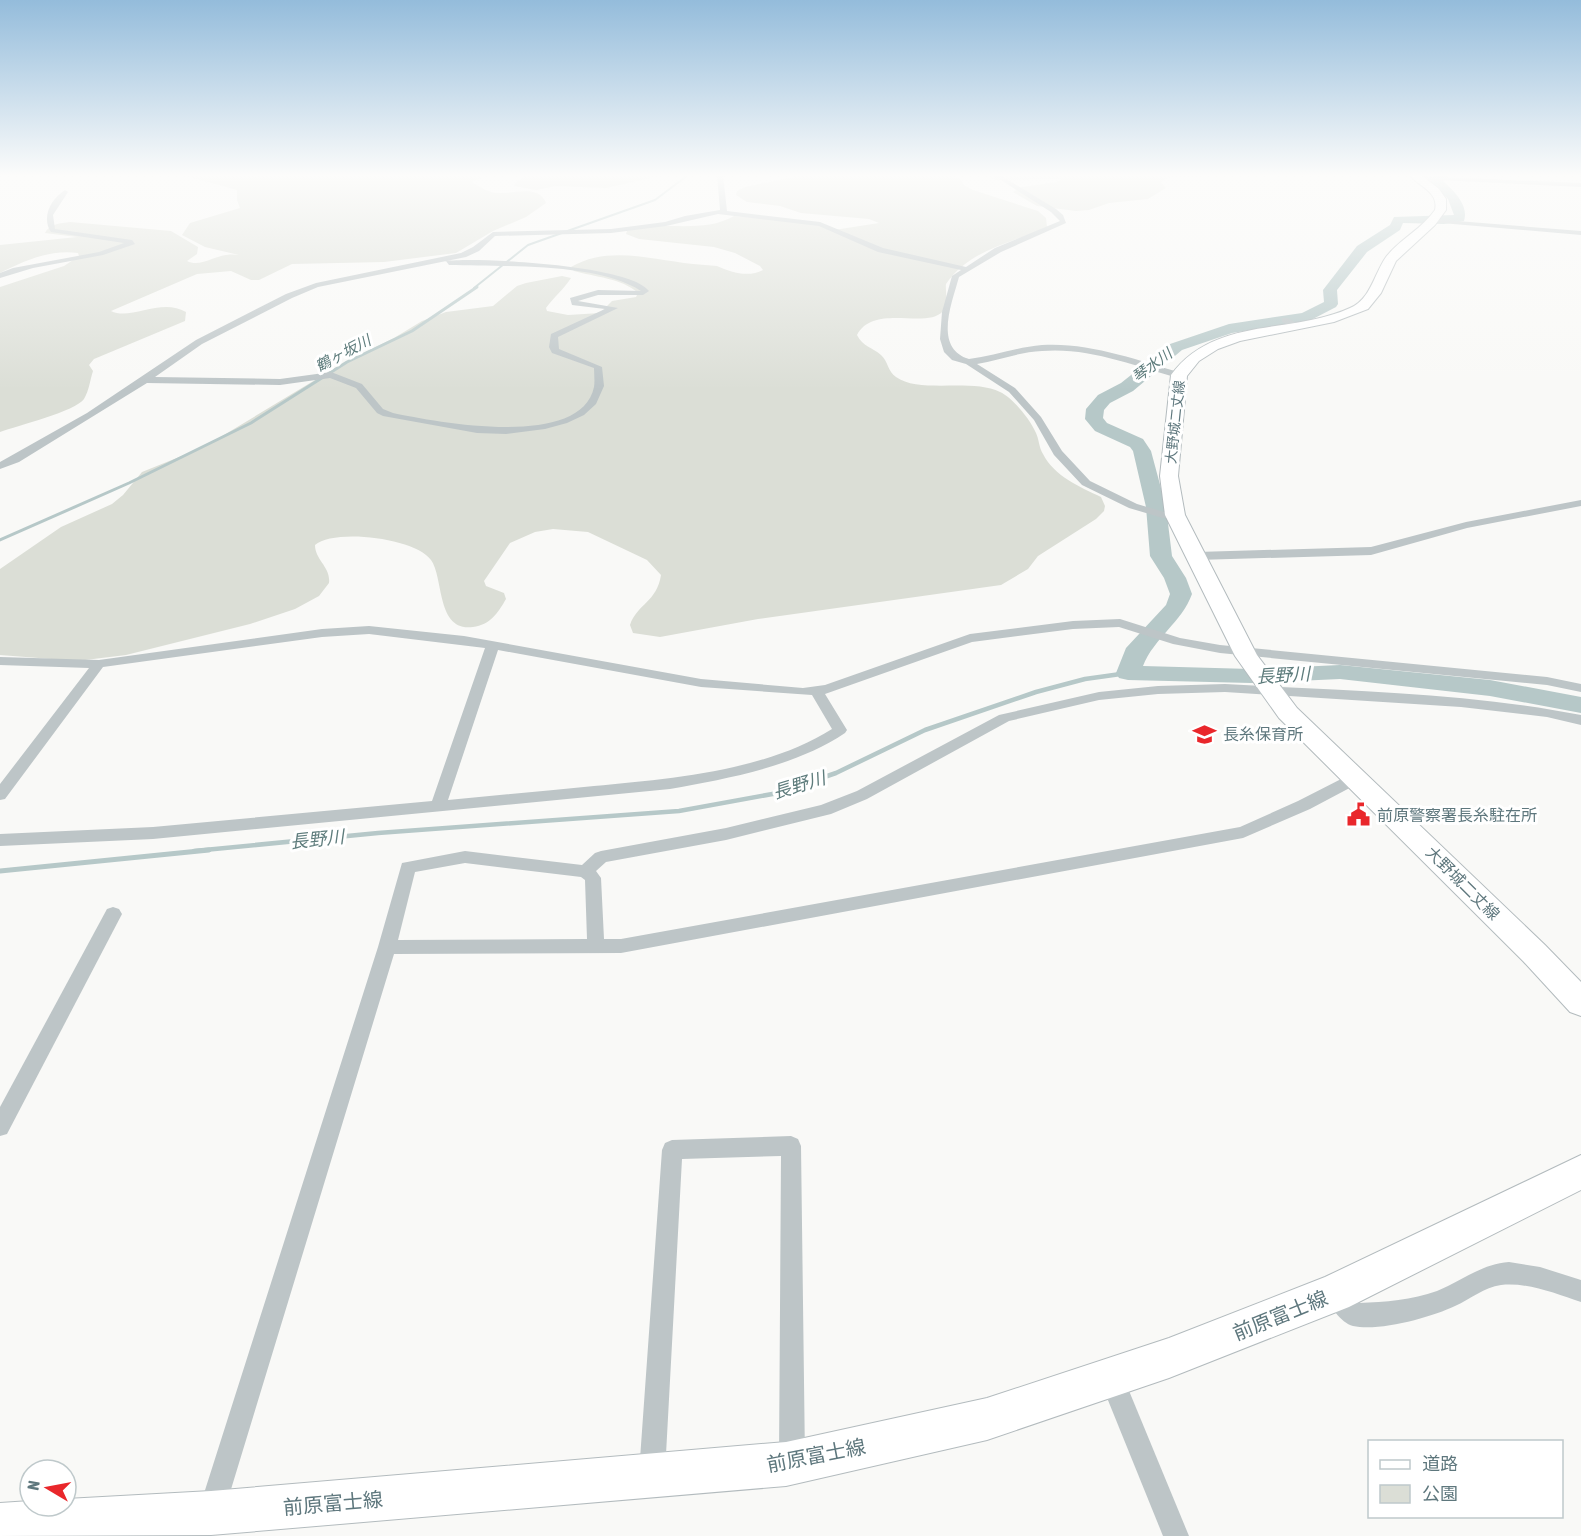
<svg xmlns="http://www.w3.org/2000/svg" width="1581" height="1536" viewBox="0 0 1581 1536" font-family="'Asap Condensed','Noto Sans JP',sans-serif">
	<rect width="100%" height="100%" fill="#f9f9f7"/>
	<g fill="#dbded6">
		<path d="M183,175H479L481,178L472,182C480,187 489,193 498,193C513,194 539,184 546,203L526,217L493,231L456,253L384,262L292,264L259,280H251L231,271L197,274L111,311C131,321 161,297 186,312L185,321L94,359L89,365L93,371C90,380 89,391 84,399C76,411 17,426 0,432V287L64,266L79,256L78,253C50,249 24,261 0,273V245L77,237L45,233C49,224 61,223 70,222L171,231L198,247L197,254L187,261C202,269 217,251 239,255L205,247L182,235L190,223L240,208L237,200V190Z"/>
		<polygon points="528,175 664,175 606,188 556,186 536,190 514,186 517,181"/>
		<path d="M803,175H944L960,179L964,185L973,190L1038,211L1046,218L1047,227C1010,244 970,249 946,284C945,293 949,303 943,311C927,330 874,303 857,335C863,347 872,347 881,355C888,361 888,372 896,377C919,394 972,378 1000,392C1013,398 1030,419 1036,433C1039,439 1039,448 1043,454C1054,476 1080,487 1101,497L1105,506L1104,511L1096,519L1038,556L1028,569L1001,585L758,619L660,637L633,633L630,625C637,604 657,602 661,575L647,560L588,532L553,529L535,532L510,543L484,581L486,586L504,593L506,599C498,613 490,625 473,627C436,632 444,578 431,560C416,538 334,528 315,545C315,560 331,567 329,583L319,596L295,609L250,624L126,655L77,661L0,655V569L61,527L112,504L123,495L142,472L204,447L340,365L394,338L422,321L446,312L493,306L517,286L526,283L562,276L571,278C564,289 554,297 546,308L547,311L568,315L600,313L612,301L636,297L638,293C622,278 594,277 574,271L571,267C609,245 653,260 693,264C701,265 709,265 717,266C731,272 748,278 763,270L760,266L735,253L714,247L639,239L626,234L627,231C662,219 701,235 734,216L807,222L834,230L879,223L869,219L801,213L780,206L747,202L736,195L737,191L745,187Z"/>
		<polygon points="980,175 1223,175 1168,178 1161,182 1166,188 1148,199 1109,203 1089,210 1076,211 1037,206 1013,192 1022,187 1057,182 1061,179 996,180"/>
	</g>
	<g fill="none" stroke-linecap="round" stroke-linejoin="round">
		<polyline stroke="#b6c8c8" stroke-width="2" points="474,288 528,245 655,200 688,175"/>
		<polyline stroke="#b6c8c8" stroke-width="3" points="0,540 129,483 251,423 347,362 412,331 477,287"/>
		<polyline stroke="#b6c8c8" stroke-width="4.5" points="194,851 378,833 679,811 778,793 836,773 925,730 1036,692 1085,679 1128,673"/>
		<polyline stroke="#b6c8c8" stroke-width="5" points="0,871 209,850"/>
		<path fill="#b6c8c8" fill-rule="evenodd" d="M1436,175H1448L1443,181C1454,191 1469,205 1464,221L1444,224L1403,223L1400,230L1367,252L1337,290L1338,304L1336,307L1311,320L1232,333L1182,350L1133,391L1110,403L1104,410L1103,418L1107,423L1143,439L1151,451L1166,507L1172,556L1186,578L1192,594C1182,622 1154,638 1143,666L1251,669L1340,665L1490,680L1581,697V713L1490,696L1340,679L1251,683L1128,680L1119,678L1116,673L1126,648L1166,605L1170,594L1164,578L1150,556L1146,507L1133,451L1130,447L1095,431L1085,419L1086,409L1098,395L1121,383L1170,344L1229,324L1302,313L1324,302L1323,290L1357,246L1390,225L1394,217L1454,215L1448,199L1430,181Z"/>
		<defs>
			<g id="primary">
				<path d="M1409,175H1421L1439,189L1446,199V210L1435,225L1396,261L1381,293L1368,309L1334,322L1240,341L1218,349L1199,361L1187,376L1178,476L1185,515L1257,655L1297,708L1545,945L1581,982V1016L1570,1012L1523,961L1279,718L1235,656L1165,515L1160,476L1171,375C1214,316 1291,335 1350,308C1371,299 1374,274 1386,257C1400,239 1422,229 1435,210C1439,192 1419,186 1409,175Z"/>
				<polygon points="1581,1155 1581,1190 1349,1307 1169,1378 987,1440 786,1486 211,1535 0,1536 0,1503 30,1501 30,1506 66,1506 66,1499 211,1491 786,1442 987,1398 1169,1338 1325,1277"/>
			</g>
		</defs>
		<use href="#primary" stroke="#b3bbbe" stroke-width="2"/>
		<g fill="#bdc5c7" fill-rule="evenodd">
			<path d="M717,175H723L727,211L820,222L883,248L966,267L995,248L1060,221L1051,212L993,175H1000L1056,209L1063,215L1066,223L1001,252L959,277C952,303 933,348 969,359C993,356 1017,347 1042,345C1089,342 1137,360 1182,373V377L1179,378C1134,366 1089,347 1042,351C1020,352 999,360 977,364L1015,388L1041,417L1062,451L1090,481L1137,504L1164,512L1179,513V517L1163,518L1129,508L1082,485L1054,455L1034,420L1009,392L966,364L952,360L944,352L940,339L942,312L952,276L961,270L878,252L819,226L718,214L666,226L611,233L495,236L479,251L466,257L318,287L292,298L202,344L155,377L280,379L331,372L362,384L383,409L393,413C436,422 581,450 594,387C595,381 594,374 594,368L552,353L549,347L551,334L605,309L572,305L570,298L598,290L641,291C596,262 503,267 449,265L446,261C479,257 631,265 649,291L643,295H598L578,301L618,308L558,337L559,349L602,367L604,386L596,404L584,415L567,423L545,429L506,434L477,433L383,416L377,413L356,388L330,378L280,385L147,383L19,462L0,469V462L87,413L196,340L286,294L316,283L461,253L473,247L493,232L611,229L665,222L685,216L720,210Z"/>
			<polygon points="1418,176 1581,183 1581,187 1416,179"/>
			<path d="M65,190L68,192L53,215L55,229L132,240L135,244L103,255L33,268L0,278V273L13,268L99,252L124,243L51,232C41,217 51,199 65,190Z"/>
			<polygon points="1432,219 1581,231 1581,235 1430,222"/>
			<polygon points="1282,318 1288,318 1301,326 1294,328 1282,322"/>
			<polygon points="1581,500 1581,506 1467,528 1371,555 1197,560 1191,556 1197,552 1371,547 1466,522"/>
			<path d="M1120,619L1180,638L1220,645L1547,677L1581,684V692L1547,685L1220,653L1173,644L1119,627L1073,629L972,642L825,694L847,730L845,733C794,767 729,778 670,789L153,839L0,846V834L153,827L432,801L485,648L369,634L322,637L103,667L5,799L0,800V784L89,668L0,665V657L99,660L322,629L369,626L464,636L701,679L803,688L825,685L970,634L1073,621ZM498,650L701,687L812,695L832,729C766,771 670,779 594,786C545,791 497,795 448,800Z"/>
			<path d="M1225,684C1343,691 1465,692 1581,715V725L1547,717L1461,707L1225,692L1158,694L1099,700L1009,721L867,799L831,814L726,840L606,862L596,871L601,878L604,939H621L1240,827L1298,801L1349,775H1359L1362,779L1359,783L1310,809L1243,838L621,953L394,954L225,1509L221,1518L212,1522L203,1518L199,1509L378,947L402,863L465,851L582,865L595,853L601,851L726,828L821,805L857,791L999,715L1099,692L1158,686ZM465,863L581,877L585,880L587,939L398,940L415,872Z"/>
			<polygon points="113,907 119,909 122,914 7,1134 0,1136 0,1107 107,909"/>
			<polygon points="791,1136 798,1139 801,1146 805,1459 801,1468 792,1472 783,1468 779,1459 781,1156 682,1159 665,1473 661,1482 652,1486 643,1482 639,1473 662,1150 665,1143 672,1140"/>
			<path d="M1509,1262L1540,1267L1581,1280V1302C1556,1294 1528,1282 1501,1285C1484,1287 1471,1299 1455,1306C1432,1317 1379,1332 1353,1326C1341,1323 1328,1304 1324,1293L1327,1285L1335,1282L1343,1285L1359,1303C1385,1302 1412,1300 1437,1291C1462,1281 1481,1264 1509,1262Z"/>
			<polygon points="1111,1366 1120,1369 1189,1536 1163,1536 1099,1378 1102,1369"/>
		</g>
		<use href="#primary" fill="#fff" fill-rule="evenodd"/>
	</g>
	<linearGradient id="sky" x2="0" y2="1"><stop stop-color="#94bcdb"/><stop offset="0.45" stop-color="#fcfcfb"/><stop offset="1" stop-color="#fcfcfb" stop-opacity="0"/></linearGradient>
	<rect width="1581" height="390" fill="url(#sky)"/>
	<defs>
		<symbol id="school-bare" viewBox="-9 -9 18 18"><path d="M0-5L7-2L0 1L-7-2ZM-4 1L0 2.5L4 1V4Q0 6-4 4Z" fill="#e9272b" stroke="#fff" stroke-width="2.5" paint-order="stroke"/></symbol>
		<symbol id="civic-bare" viewBox="-9 -9 18 18"><path d="M-.6-6.5H3V-4.5H.6V-3L4-1V1h2V6H-6V1h2V-1L-.6-3ZM-1.2 2.5V6h2.4V2.5Z" fill="#e9272b" stroke="#fff" stroke-width="2.5" paint-order="stroke"/></symbol>
	</defs>
	<g fill-rule="evenodd">
		<use href="#school-bare" x="1188" y="718" width="33" height="33"/>
		<use href="#civic-bare" x="1342" y="798" width="33" height="33"/>
	</g>
	<g text-anchor="middle" dominant-baseline="central" stroke-width="6" stroke-linejoin="round" paint-order="stroke">
		<g font-size="14" fill="#5e777d" stroke="#fff">
			<text transform="translate(1175 422) rotate(-84)">大野城二丈線</text>
		</g>
		<g font-size="15" font-style="italic" fill="#5e7c7c" stroke="#fff">
			<text transform="translate(343 353) rotate(-28)">鶴ヶ坂川</text>
			<text transform="translate(1152 365) rotate(-37)">琴水川</text>
		</g>
		<g font-size="16" fill="#5e777d" stroke="#fff" text-anchor="start">
			<text x="1223" y="734">長糸保育所</text>
			<text x="1377" y="815">前原警察署長糸駐在所</text>
		</g>
		<g font-size="16" fill="#5e777d" stroke="#fff">
			<text transform="translate(1463 883) rotate(45)">大野城二丈線</text>
		</g>
		<g font-size="18" font-style="italic" fill="#5e7c7c" stroke="#fff">
			<text transform="translate(1283 675) rotate(-3)">長野川</text>
			<text transform="translate(799 785) rotate(-17)">長野川</text>
			<text transform="translate(317 839) rotate(-6)">長野川</text>
		</g>
		<g font-size="20" fill="#5e777d" stroke="#fff">
			<text transform="translate(1280 1315) rotate(-22)">前原富士線</text>
			<text transform="translate(816 1455) rotate(-11)">前原富士線</text>
			<text transform="translate(333 1503) rotate(-5)">前原富士線</text>
		</g>
	</g>
	<rect x="1368" y="1440" width="195" height="78" fill="#ffffff" stroke="#bfc9cb" stroke-width="1.5"/>
	<rect x="1380" y="1460" width="30" height="9" fill="#ffffff" stroke="#bfc9cb" stroke-width="1.5"/>
	<text x="1422" y="1470" font-size="18" fill="#5e777d">道路</text>
	<rect x="1380" y="1485" width="30" height="18" fill="#dbded6" stroke="#bfc9cb" stroke-width="1.5"/>
	<text x="1422" y="1500" font-size="18" fill="#5e777d">公園</text>
	<g transform="translate(48 1488) rotate(280)"><circle r="28" fill="#ffffff" stroke="#bfc9cb" stroke-width="1.5"/>
	<path d="M0-4.5L10 22L0 15L-10 22Z" fill="#e9272b"/>
	<text y="-9" font-size="16" font-weight="bold" text-anchor="middle" fill="#5e777d">N</text>
	</g>
</svg>
